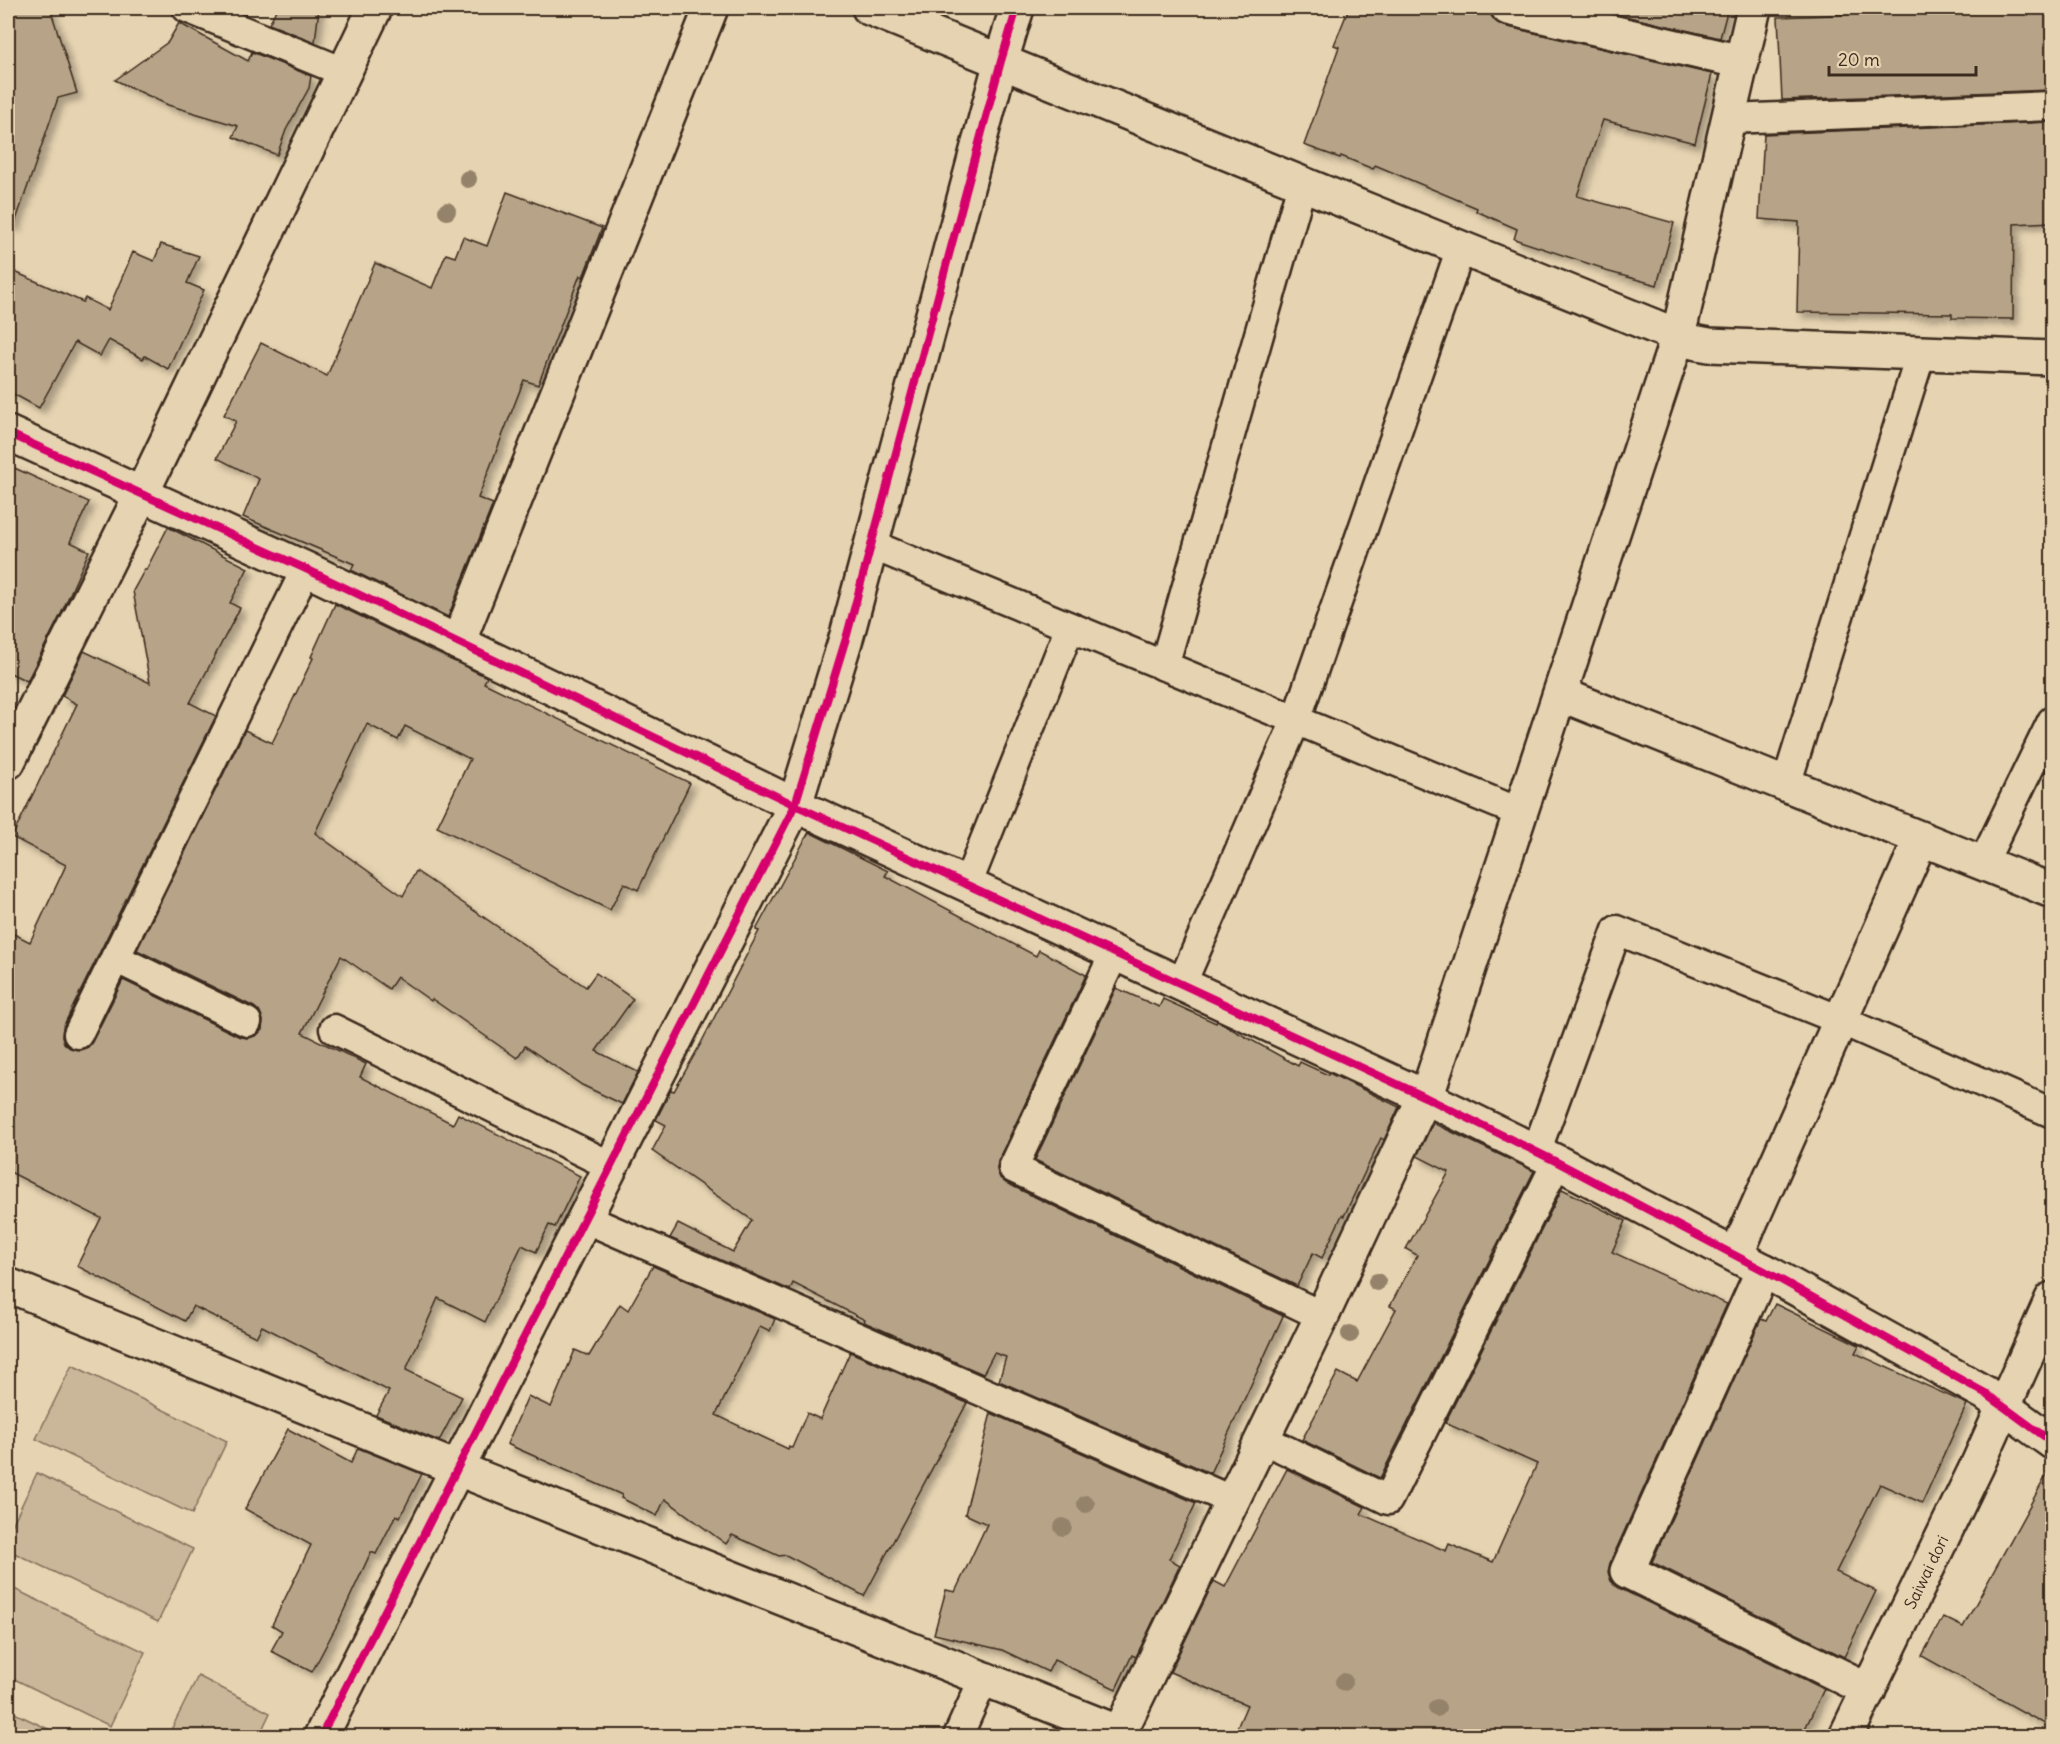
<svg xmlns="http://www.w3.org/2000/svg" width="2060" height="1744" viewBox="0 0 2060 1744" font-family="Delius,sans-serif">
	<defs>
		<filter id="shadow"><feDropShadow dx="5.5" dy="5.5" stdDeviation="3" flood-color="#0004"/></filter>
	</defs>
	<rect width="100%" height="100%" fill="#e6d3b1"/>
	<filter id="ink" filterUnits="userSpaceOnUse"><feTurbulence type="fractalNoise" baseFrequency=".0167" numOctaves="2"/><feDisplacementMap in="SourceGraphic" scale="12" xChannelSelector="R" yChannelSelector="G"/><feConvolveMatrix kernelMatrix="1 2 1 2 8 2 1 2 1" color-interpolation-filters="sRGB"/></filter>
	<g filter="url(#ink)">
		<g fill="#cab799" stroke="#82705c" stroke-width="1.5">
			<polygon points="72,1365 227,1441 192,1514 36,1439"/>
			<polygon points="37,1473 193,1549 158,1622 8,1550 8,1534"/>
			<polygon points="8,1586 145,1652 110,1726 8,1676"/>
			<polygon points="198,1676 270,1713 259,1736 168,1736"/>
			<polygon points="8,1710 63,1736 8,1736"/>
		</g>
		<g fill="#b7a488" stroke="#3b2a1e" stroke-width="1.5" filter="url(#shadow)">
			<polygon points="8,8 50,8 77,93 58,98 14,226 8,224"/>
			<polygon points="277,8 319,8 315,42 269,24"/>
			<polygon points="1349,8 1490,8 1490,14 1495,21 1504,26 1712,74 1695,143 1603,120 1577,196 1674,223 1657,285 1602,270 1602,268 1514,239 1517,229 1476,211 1477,208 1375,165 1373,169 1341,156 1340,158 1304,145 1339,47 1334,45"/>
			<polygon points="1589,8 1728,8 1720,38"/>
			<polygon points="1941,8 2052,8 2052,90 1782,100 1778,17 1941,11"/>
			<polygon points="179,23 248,61 252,52 311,76 309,88 286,130 277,155 233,137 238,126 168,105 115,80 168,42"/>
			<polygon points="2052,122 2052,222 2014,224 2013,319 1952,318 1952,314 1797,312 1799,222 1759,219 1764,134"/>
			<polygon points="507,192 602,228 583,277 580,275 538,385 524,380 478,498 493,504 448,617 351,570 354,564 243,517 259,479 217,458 236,421 224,415 261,343 327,376 375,263 432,288 446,254 455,257 463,237 487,246"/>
			<polygon points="161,244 199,256 187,283 204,290 168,369 145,356 143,359 109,340 100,356 75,342 39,408 8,391 8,269 83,302 85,298 108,310 133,252 154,261"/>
			<polygon points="8,465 89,502 70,542 89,551 61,614 27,681 8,672"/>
			<polygon points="168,527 248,568 230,603 240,608 190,703 216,716 63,1027 62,1036 64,1043 70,1048 80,1050 88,1047 92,1042 123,980 240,1037 249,1038 257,1035 262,1030 263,1020 260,1012 254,1007 137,950 245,730 272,743 313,658 311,657 335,604 487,677 484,683 690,783 638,890 624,883 610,910 437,827 470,759 405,726 398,740 367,724 315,833 403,896 416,871 586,987 596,973 633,999 596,1051 638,1072 622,1104 582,1085 525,1046 517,1058 432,999 431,1001 397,977 389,989 341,956 302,1033 366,1064 360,1077 453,1124 458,1114 580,1176 555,1227 549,1225 536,1252 522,1245 485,1322 438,1298 406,1370 462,1397 439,1441 376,1415 389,1391 262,1326 256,1337 193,1306 185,1321 77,1266 101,1218 8,1171 8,931 30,942 66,865 12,837 77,704 62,696 84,651 150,683 133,591 145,569 146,570"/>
			<polygon points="809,832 888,871 885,876 1036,956 1039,950 1086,975 998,1161 997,1170 1000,1178 1006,1183 1283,1316 1210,1473 999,1381 1006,1357 994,1353 983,1374 864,1322 865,1320 793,1283 790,1290 670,1238 678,1224 733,1252 752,1220 652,1151 666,1125 656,1120 671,1090 674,1091 700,1045 759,931 756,930"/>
			<polygon points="1116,988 1159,1007 1163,999 1216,1023 1217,1021 1298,1066 1300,1062 1328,1075 1329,1073 1399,1107 1384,1140 1381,1138 1344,1216 1342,1215 1322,1258 1313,1253 1297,1286 1035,1160"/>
			<polygon points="1433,1123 1534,1171 1380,1478 1302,1440 1338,1372 1357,1382 1396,1309 1390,1306 1417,1255 1406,1249 1449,1172 1417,1156"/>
			<polygon points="1562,1189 1626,1221 1612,1252 1727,1304 1610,1563 1608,1572 1611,1581 1619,1588 1824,1689 1801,1737 1233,1737 1247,1705 1170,1672 1214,1581 1225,1587 1287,1469 1365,1507 1361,1514 1446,1551 1449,1544 1493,1562 1537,1464 1445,1423"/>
			<polygon points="653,1266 775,1319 770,1331 760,1326 716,1415 788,1449 789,1446 792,1448 807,1413 820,1419 850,1352 967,1403 864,1596 786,1555 779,1556 732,1535 726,1544 665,1499 657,1516 621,1498 622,1495 507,1444 528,1396 551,1407 575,1350 589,1356 620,1304 628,1310"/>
			<polygon points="1775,1304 1859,1345 1855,1353 1967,1404 1922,1503 1880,1484 1836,1572 1876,1591 1844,1657 1652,1562 1761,1319 1766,1321"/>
			<polygon points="991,1413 1196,1503 1169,1559 1180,1565 1136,1657 1132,1655 1116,1689 1054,1660 1048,1672 1002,1650 934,1634 946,1590 955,1592 987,1524 965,1514"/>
			<polygon points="288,1429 351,1463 358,1448 422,1474 400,1517 396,1515 376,1554 371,1552 339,1621 312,1672 271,1651 282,1631 272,1625 311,1545 245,1509"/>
			<polygon points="2052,1465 2052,1728 1922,1656 1943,1617 1963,1627"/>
		</g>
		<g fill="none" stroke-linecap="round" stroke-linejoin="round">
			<defs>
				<g id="lane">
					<polyline points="187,8 344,72"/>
					<polyline points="1729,119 2052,106"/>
					<polyline points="872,545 1521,813"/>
					<polyline points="1164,666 1302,184"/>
					<polyline points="1786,785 1921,353"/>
					<polyline points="1983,863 2052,721"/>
					<polyline points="967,885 1070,627"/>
					<polyline points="1115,952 1013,1168 1322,1316"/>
					<polyline points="115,958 247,1022"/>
					<polyline points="1182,983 1296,720 1461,248"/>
					<polyline points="334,1029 611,1166"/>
					<polyline points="78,1034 306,569"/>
					<polyline points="1536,1152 1617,930 1840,1020 2052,1113"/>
					<polyline points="584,1218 1231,1500"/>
					<polyline points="1261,1438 1388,1500 1557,1162"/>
					<polyline points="958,1736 984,1678"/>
				</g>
				<g id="street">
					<polyline points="1508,8 1742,62"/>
					<polyline points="8,433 306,569 795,805 1425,1097 1557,1162 1763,1270 1985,1393 2052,1442"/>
					<polyline points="458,643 711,8"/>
					<polyline points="1560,694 2052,891"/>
					<polyline points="8,762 142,493 375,8"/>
					<polyline points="1736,1255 1921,839"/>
					<polyline points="1763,1270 1627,1571 1869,1690"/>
					<polyline points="321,1736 795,805 847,635 1001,61 1017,8"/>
					<polyline points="1118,1736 1322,1316 1431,1083 1678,336 1754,8"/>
				</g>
				<g id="secondary">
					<polyline points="869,8 1693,342 1709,345 2052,358"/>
					<polyline points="8,1285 456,1468 1120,1733"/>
					<polyline points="1846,1736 1977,1466 2052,1299"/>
				</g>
			</defs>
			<use href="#lane" stroke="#3b2a1e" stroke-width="33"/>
			<use href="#street" stroke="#3b2a1e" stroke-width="38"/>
			<use href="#secondary" stroke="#3b2a1e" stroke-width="38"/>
			<use href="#lane" stroke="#e6d3b1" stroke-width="28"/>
			<use href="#street" stroke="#e6d3b1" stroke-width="33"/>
			<use href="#secondary" stroke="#e6d3b1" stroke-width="33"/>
			<defs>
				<g id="cycleway">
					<polyline points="8,433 306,569 795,805 1425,1097 1557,1162 1763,1270 1985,1393 2052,1442"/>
					<polyline points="321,1736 795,805 847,635 1001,61 1017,8"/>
				</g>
			</defs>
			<use href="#cycleway" stroke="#e6d3b1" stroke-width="11"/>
			<use href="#cycleway" stroke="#d6006c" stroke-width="8"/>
		</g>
		<g fill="#94826a">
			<circle cx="468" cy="179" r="9"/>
			<circle cx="447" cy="211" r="9"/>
			<circle cx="1377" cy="1282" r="9"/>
			<circle cx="1350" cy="1334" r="9"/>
			<circle cx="1086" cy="1504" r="9"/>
			<circle cx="1063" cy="1527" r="9"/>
			<circle cx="1344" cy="1682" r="9"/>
			<circle cx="1437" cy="1708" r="9"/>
		</g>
	</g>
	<g text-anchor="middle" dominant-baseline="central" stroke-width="4.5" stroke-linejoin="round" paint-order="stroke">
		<g font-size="16" fill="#3b2a1e" stroke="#e6d3b1">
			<text transform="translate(1926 1572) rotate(-64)">Saiwai dori</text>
		</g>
	</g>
	<rect width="2060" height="1744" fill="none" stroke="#e6d3b1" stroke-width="30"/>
	<rect x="15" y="15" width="2030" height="1714" fill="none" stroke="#3b2a1e" stroke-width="2" filter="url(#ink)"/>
	<path d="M1829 66v9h147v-9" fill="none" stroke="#3b2a1e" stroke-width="3"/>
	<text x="1838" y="66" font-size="18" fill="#3b2a1e" stroke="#e6d3b1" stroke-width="4.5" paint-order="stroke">20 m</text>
</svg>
